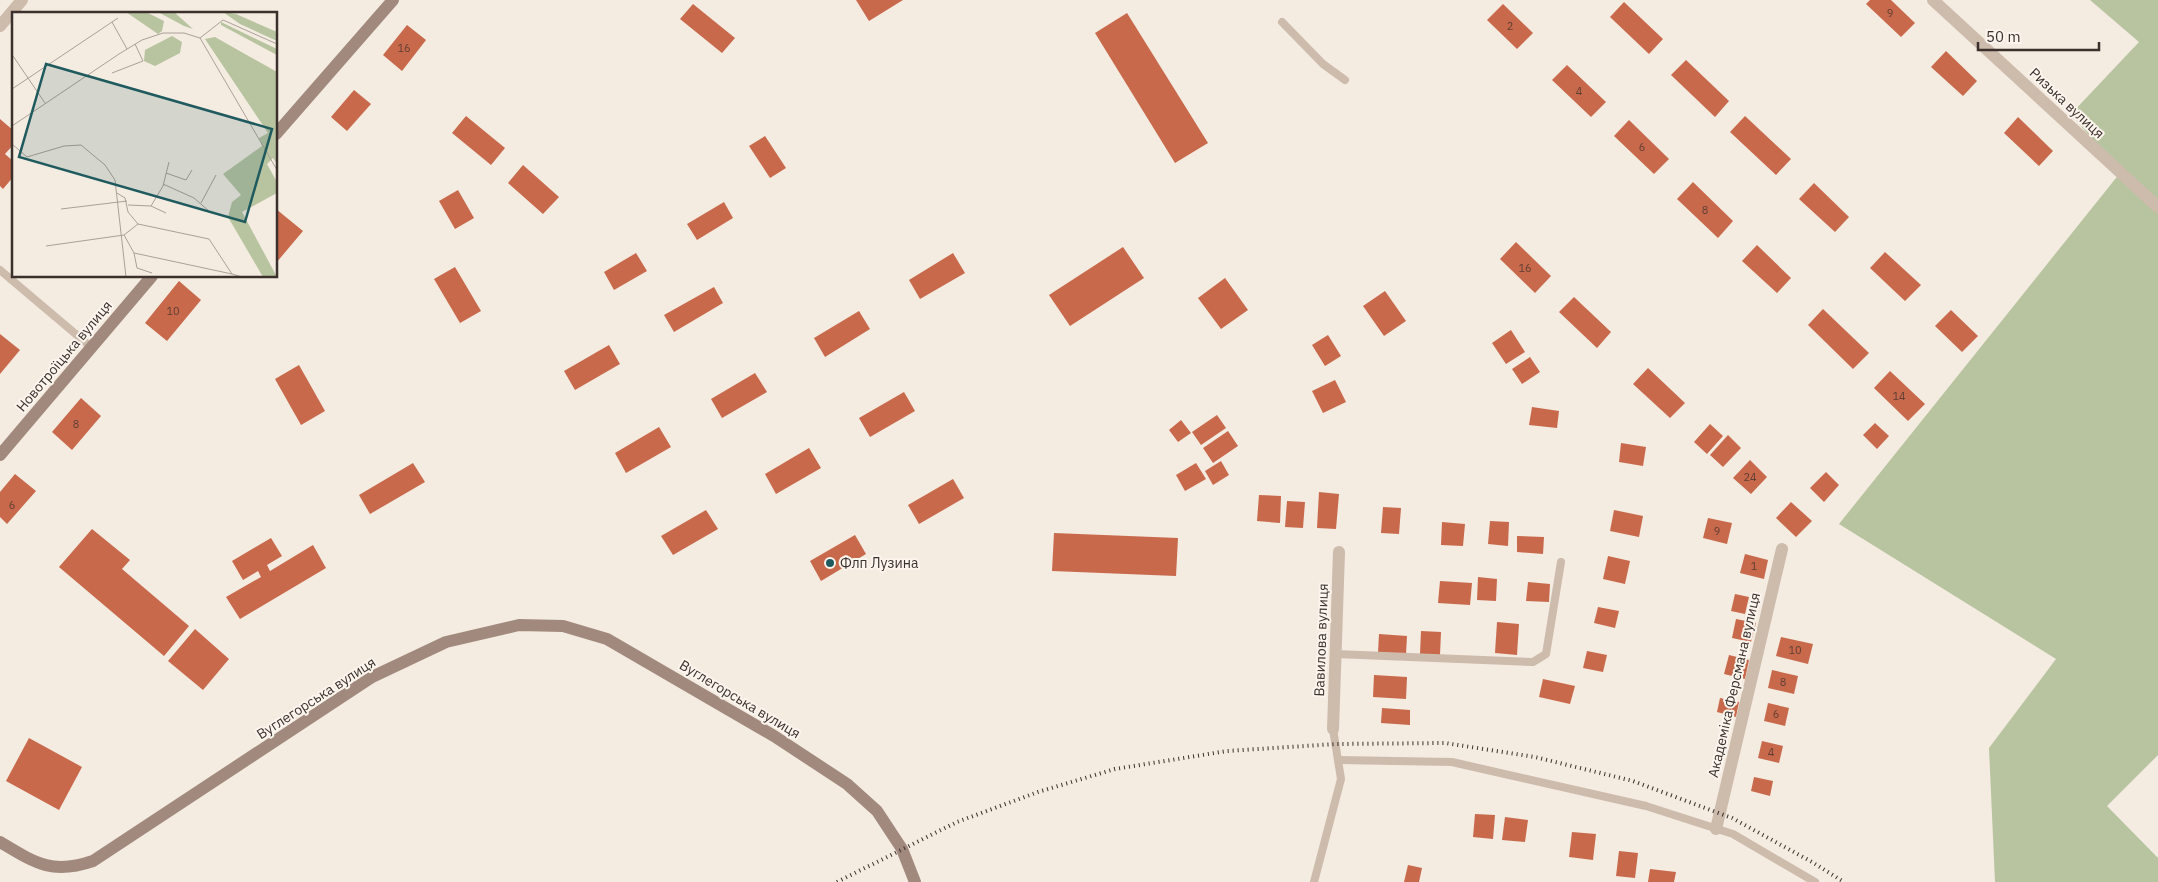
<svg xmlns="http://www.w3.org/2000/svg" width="2158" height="882" viewBox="0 0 2158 882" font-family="'IBM Plex Sans',sans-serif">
	<rect width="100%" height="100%" fill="#f4ebe1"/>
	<polygon fill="#b8c4a0" points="2090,0 2158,0 2158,755 2107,806 2158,858 2158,882 1995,882 1989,748 2056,659 1839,524 2120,173 2071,114 2139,42"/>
	<g fill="#c8694b">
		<polygon points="856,0 903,0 869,21"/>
		<polygon points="1870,0 1891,0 1915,23 1901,37 1866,4"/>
		<polygon points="1624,2 1663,39 1649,54 1610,17"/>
		<polygon points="693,4 735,38 722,53 680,19"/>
		<polygon points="1503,4 1533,33 1517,49 1487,20"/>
		<polygon points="1127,13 1208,143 1175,163 1095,33"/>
		<polygon points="407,25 426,40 402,71 383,55"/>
		<polygon points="1946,51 1977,81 1963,96 1931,67"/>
		<polygon points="1686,60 1729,101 1715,117 1671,75"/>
		<polygon points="1567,65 1606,102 1591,117 1552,80"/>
		<polygon points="354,90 371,104 347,131 331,117"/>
		<polygon points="466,116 505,148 491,165 452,133"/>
		<polygon points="1745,116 1791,159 1776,175 1730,132"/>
		<polygon points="2018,117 2053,151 2039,166 2004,133"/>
		<polygon points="0,119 14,131 14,144 5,154 14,162 14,176 3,189 0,186"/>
		<polygon points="1629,120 1669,159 1654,174 1614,136"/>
		<polygon points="765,136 786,168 770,178 749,146"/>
		<polygon points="523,165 559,197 543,214 508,183"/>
		<polygon points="1693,182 1733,221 1718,238 1677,199"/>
		<polygon points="1814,183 1849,217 1835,232 1799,199"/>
		<polygon points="458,190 474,218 455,229 439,201"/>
		<polygon points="724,202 733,218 697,240 687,224"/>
		<polygon points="276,209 303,231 276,263"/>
		<polygon points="1516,242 1551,276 1535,293 1500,259"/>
		<polygon points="1757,245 1791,278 1777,293 1742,261"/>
		<polygon points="1123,247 1144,278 1070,326 1049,295"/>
		<polygon points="1885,252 1921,285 1905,301 1870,268"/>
		<polygon points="636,253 647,271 614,290 604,272"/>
		<polygon points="953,253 965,273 920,299 909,280"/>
		<polygon points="455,267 481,311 460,323 434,279"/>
		<polygon points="1225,278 1248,310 1221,329 1198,298"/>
		<polygon points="179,281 201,300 167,341 145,323"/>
		<polygon points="714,287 723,303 674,332 664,315"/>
		<polygon points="1385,291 1406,321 1384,336 1363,306"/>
		<polygon points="1574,297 1611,332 1597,348 1559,312"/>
		<polygon points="1823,309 1869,353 1853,369 1808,325"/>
		<polygon points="1951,310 1978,336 1962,352 1935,326"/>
		<polygon points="859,311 870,329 825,357 814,338"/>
		<polygon points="1511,330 1525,352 1506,364 1492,343"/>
		<polygon points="0,334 20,350 0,374"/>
		<polygon points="1328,335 1341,356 1325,366 1312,345"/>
		<polygon points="609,345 620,364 575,390 564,371"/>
		<polygon points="1530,357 1540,372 1522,384 1512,369"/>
		<polygon points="299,365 325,411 301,425 275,379"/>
		<polygon points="1648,368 1685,403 1670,418 1633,384"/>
		<polygon points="1890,371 1925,404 1908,421 1874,388"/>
		<polygon points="755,373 767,392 722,418 711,399"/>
		<polygon points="1335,380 1346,402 1323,413 1312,391"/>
		<polygon points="904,392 915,411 870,437 859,418"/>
		<polygon points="81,398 101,416 72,450 52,432"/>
		<polygon points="1532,407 1559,411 1557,428 1529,425"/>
		<polygon points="1217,415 1226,428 1201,445 1192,432"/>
		<polygon points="1181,420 1191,433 1178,442 1169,430"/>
		<polygon points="1875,423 1889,436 1877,449 1863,435"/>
		<polygon points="1710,424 1723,436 1707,454 1694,442"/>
		<polygon points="659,427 671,447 626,473 615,453"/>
		<polygon points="1228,431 1238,446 1213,463 1203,448"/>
		<polygon points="1728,435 1741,448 1723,467 1710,455"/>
		<polygon points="1621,443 1646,447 1643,466 1619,462"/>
		<polygon points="809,448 821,468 776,494 765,474"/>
		<polygon points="1750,460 1767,477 1751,494 1733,478"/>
		<polygon points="1221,461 1229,475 1213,485 1205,471"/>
		<polygon points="413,463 425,482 370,514 359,495"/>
		<polygon points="1196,463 1206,479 1185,491 1176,475"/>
		<polygon points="1826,472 1839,485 1824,502 1810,488"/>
		<polygon points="15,474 36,491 7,524 0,517 0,492"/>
		<polygon points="953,479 964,498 919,524 908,505"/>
		<polygon points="1319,492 1339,494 1336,529 1317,528"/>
		<polygon points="1259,495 1281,496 1280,523 1257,521"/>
		<polygon points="1287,501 1305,502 1303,528 1285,527"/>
		<polygon points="1791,502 1812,521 1796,537 1776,518"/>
		<polygon points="1383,507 1401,508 1399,534 1381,533"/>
		<polygon points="706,510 718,529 673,555 661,536"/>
		<polygon points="1614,510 1643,516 1639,537 1610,531"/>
		<polygon points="1708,518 1732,523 1727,544 1703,538"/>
		<polygon points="1490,521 1509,522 1508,546 1488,544"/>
		<polygon points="1442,522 1465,524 1463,546 1441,545"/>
		<polygon points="92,529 130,560 122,569 189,626 164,656 59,567"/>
		<polygon points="1054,533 1178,538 1176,576 1052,571"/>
		<polygon points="855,535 866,554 821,581 810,561"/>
		<polygon points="1517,536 1544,537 1543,554 1517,552"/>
		<polygon points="271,538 282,556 267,565 270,571 313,545 326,568 240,619 226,597 261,577 258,571 243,580 232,561"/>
		<polygon points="1745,554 1768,560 1764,579 1740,573"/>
		<polygon points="1608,556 1630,561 1625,584 1603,579"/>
		<polygon points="1478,577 1497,579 1496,601 1477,600"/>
		<polygon points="1440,581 1472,583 1470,605 1438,603"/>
		<polygon points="1528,582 1550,584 1549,602 1526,601"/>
		<polygon points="1735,594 1749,597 1745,614 1731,611"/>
		<polygon points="1598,607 1619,611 1615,628 1594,623"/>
		<polygon points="1736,619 1756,623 1751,642 1732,638"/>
		<polygon points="1497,622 1519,624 1517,655 1495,653"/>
		<polygon points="195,629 229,659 203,690 168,661"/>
		<polygon points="1421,631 1441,632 1440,655 1420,654"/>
		<polygon points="1379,634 1407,636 1406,654 1378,653"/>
		<polygon points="1781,637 1813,644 1808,664 1776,656"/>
		<polygon points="1587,651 1607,655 1603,672 1583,668"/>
		<polygon points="1729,655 1749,660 1745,679 1724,674"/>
		<polygon points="1772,670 1798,676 1794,694 1768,688"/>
		<polygon points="1374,675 1407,677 1406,699 1373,697"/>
		<polygon points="1543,679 1575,686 1570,704 1539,697"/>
		<polygon points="1720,698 1739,702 1736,717 1717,712"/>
		<polygon points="1768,703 1789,708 1785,726 1764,721"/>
		<polygon points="1382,708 1410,710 1410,725 1381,723"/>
		<polygon points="29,738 82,767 59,810 6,781"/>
		<polygon points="1762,741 1783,746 1779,763 1758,758"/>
		<polygon points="1754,777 1773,781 1770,796 1751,791"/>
		<polygon points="1475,814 1495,815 1493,839 1473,837"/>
		<polygon points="1505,817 1528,820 1525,842 1502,840"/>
		<polygon points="1572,832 1596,834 1593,860 1569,857"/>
		<polygon points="1619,851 1638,853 1635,878 1616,876"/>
		<polygon points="1408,865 1422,868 1419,882 1404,882"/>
		<polygon points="1650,869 1676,872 1674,882 1648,882"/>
	</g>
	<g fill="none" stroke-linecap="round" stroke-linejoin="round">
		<g stroke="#cdbbac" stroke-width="8">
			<polyline points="1282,22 1323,64 1345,80"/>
			<polyline points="0,270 91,347"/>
			<polyline points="1336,654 1533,662 1546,654 1561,562"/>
			<polyline points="1338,760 1452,762 1646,806 1733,834 1815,882"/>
			<polyline points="1314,882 1341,779 1333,729"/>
		</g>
		<g stroke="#cdbbac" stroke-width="12">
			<polyline points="1933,0 2158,207"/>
			<polyline points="0,26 22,0"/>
			<polyline points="1333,729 1339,552"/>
			<polyline points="1716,829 1782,549"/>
		</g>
		<g stroke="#a18a7d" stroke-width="12">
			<polyline points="276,134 393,0"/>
			<polyline points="0,455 152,276"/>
			<path d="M0,842C35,863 52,875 93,861L372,677L446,642L519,625L563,626L607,639L774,736L847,784L877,811L902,849L915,882"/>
		</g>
		<polyline stroke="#3b302b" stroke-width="4" stroke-dasharray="1 4" stroke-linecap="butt" points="837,882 957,822 1038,792 1115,769 1227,751 1336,744 1445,743 1535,757 1633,781 1732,818 1812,862 1844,882"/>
	</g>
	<circle fill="#1f5a5e" stroke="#fbf5ee" stroke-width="2" cx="830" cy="563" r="5"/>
	<g text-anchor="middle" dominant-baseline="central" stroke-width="4" stroke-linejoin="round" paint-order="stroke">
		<g font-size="11" fill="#5e3e33">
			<text x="1890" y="13">9</text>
			<text x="1510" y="26">2</text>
			<text x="404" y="48">16</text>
			<text x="1579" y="91">4</text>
			<text x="1642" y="147">6</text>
			<text x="1705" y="210">8</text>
			<text x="1525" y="268">16</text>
			<text x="173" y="311">10</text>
			<text x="1899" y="396">14</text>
			<text x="76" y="424">8</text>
			<text x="1750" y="477">24</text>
			<text x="12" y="505">6</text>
			<text x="1717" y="531">9</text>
			<text x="1754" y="566">1</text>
			<text x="1795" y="650">10</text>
			<text x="1783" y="682">8</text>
			<text x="1776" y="714">6</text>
			<text x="1771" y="752">4</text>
		</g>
		<g font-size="14" fill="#3b302b" stroke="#fbf5ee">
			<text transform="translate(2067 103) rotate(43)">Ризька вулиця</text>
			<text transform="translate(64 356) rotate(-50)">Новотроїцька вулиця</text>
			<text transform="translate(1321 640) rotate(-88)">Вавилова вулиця</text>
			<text transform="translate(1734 685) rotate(-77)">Академіка Ферсмана вулиця</text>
			<text transform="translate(316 698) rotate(-33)">Вуглегорська вулиця</text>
			<text transform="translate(740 699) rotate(31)">Вуглегорська вулиця</text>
		</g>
		<g font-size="14" fill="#3b302b" stroke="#fbf5ee" text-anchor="start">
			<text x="840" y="563">Флп Лузина</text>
		</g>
	</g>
	<g transform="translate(12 12)">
		<rect width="265" height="265" fill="#f4ebe1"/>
		<path d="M114,0H134L152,9L150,19L146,22ZM146,0H162L181,17L172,14ZM211,0L224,2L265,20V29L228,12ZM209,10L265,37V43L209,13ZM160,24L170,30L168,41L143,54L132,49L133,38ZM203,25L265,60V152L261,146L255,152L265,170V181L230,200L265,265H251L216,205L220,190L229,183L211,162L250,134L247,126L256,121L193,27Z" fill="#b8c4a0"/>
		<path fill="none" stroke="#aaa098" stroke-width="1" d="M100,10L115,37M188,26L265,158M1,44L33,91M100,61L131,49L123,32M0,77L106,6M0,114L107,42L130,28L151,21H172L188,26L211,8L265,32M0,132L15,145L52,134L69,133L93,153L103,168L114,265M154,161L174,168L180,158M151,172L182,186L198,200M105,181L113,186L116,200L126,212M189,191L204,163M116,193L139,194L151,174L157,150M139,194L154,201M49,197L115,189M112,223L126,212L197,227L220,262L230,265M34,234L112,223L122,241L125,256L140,261M122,241L220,262"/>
		<path fill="#1f5a5e" fill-opacity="0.15" stroke="#1f5a5e" stroke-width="2.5" d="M34,52L260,117L233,210L7,145Z"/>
		<rect width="265" height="265" fill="none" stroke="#3b302b" stroke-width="2.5"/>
	</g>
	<path d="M1978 42v8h121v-8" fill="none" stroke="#3b302b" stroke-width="2.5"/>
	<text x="1986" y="42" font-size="15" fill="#3b302b" stroke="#fbf5ee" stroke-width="4" paint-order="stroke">50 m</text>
</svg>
